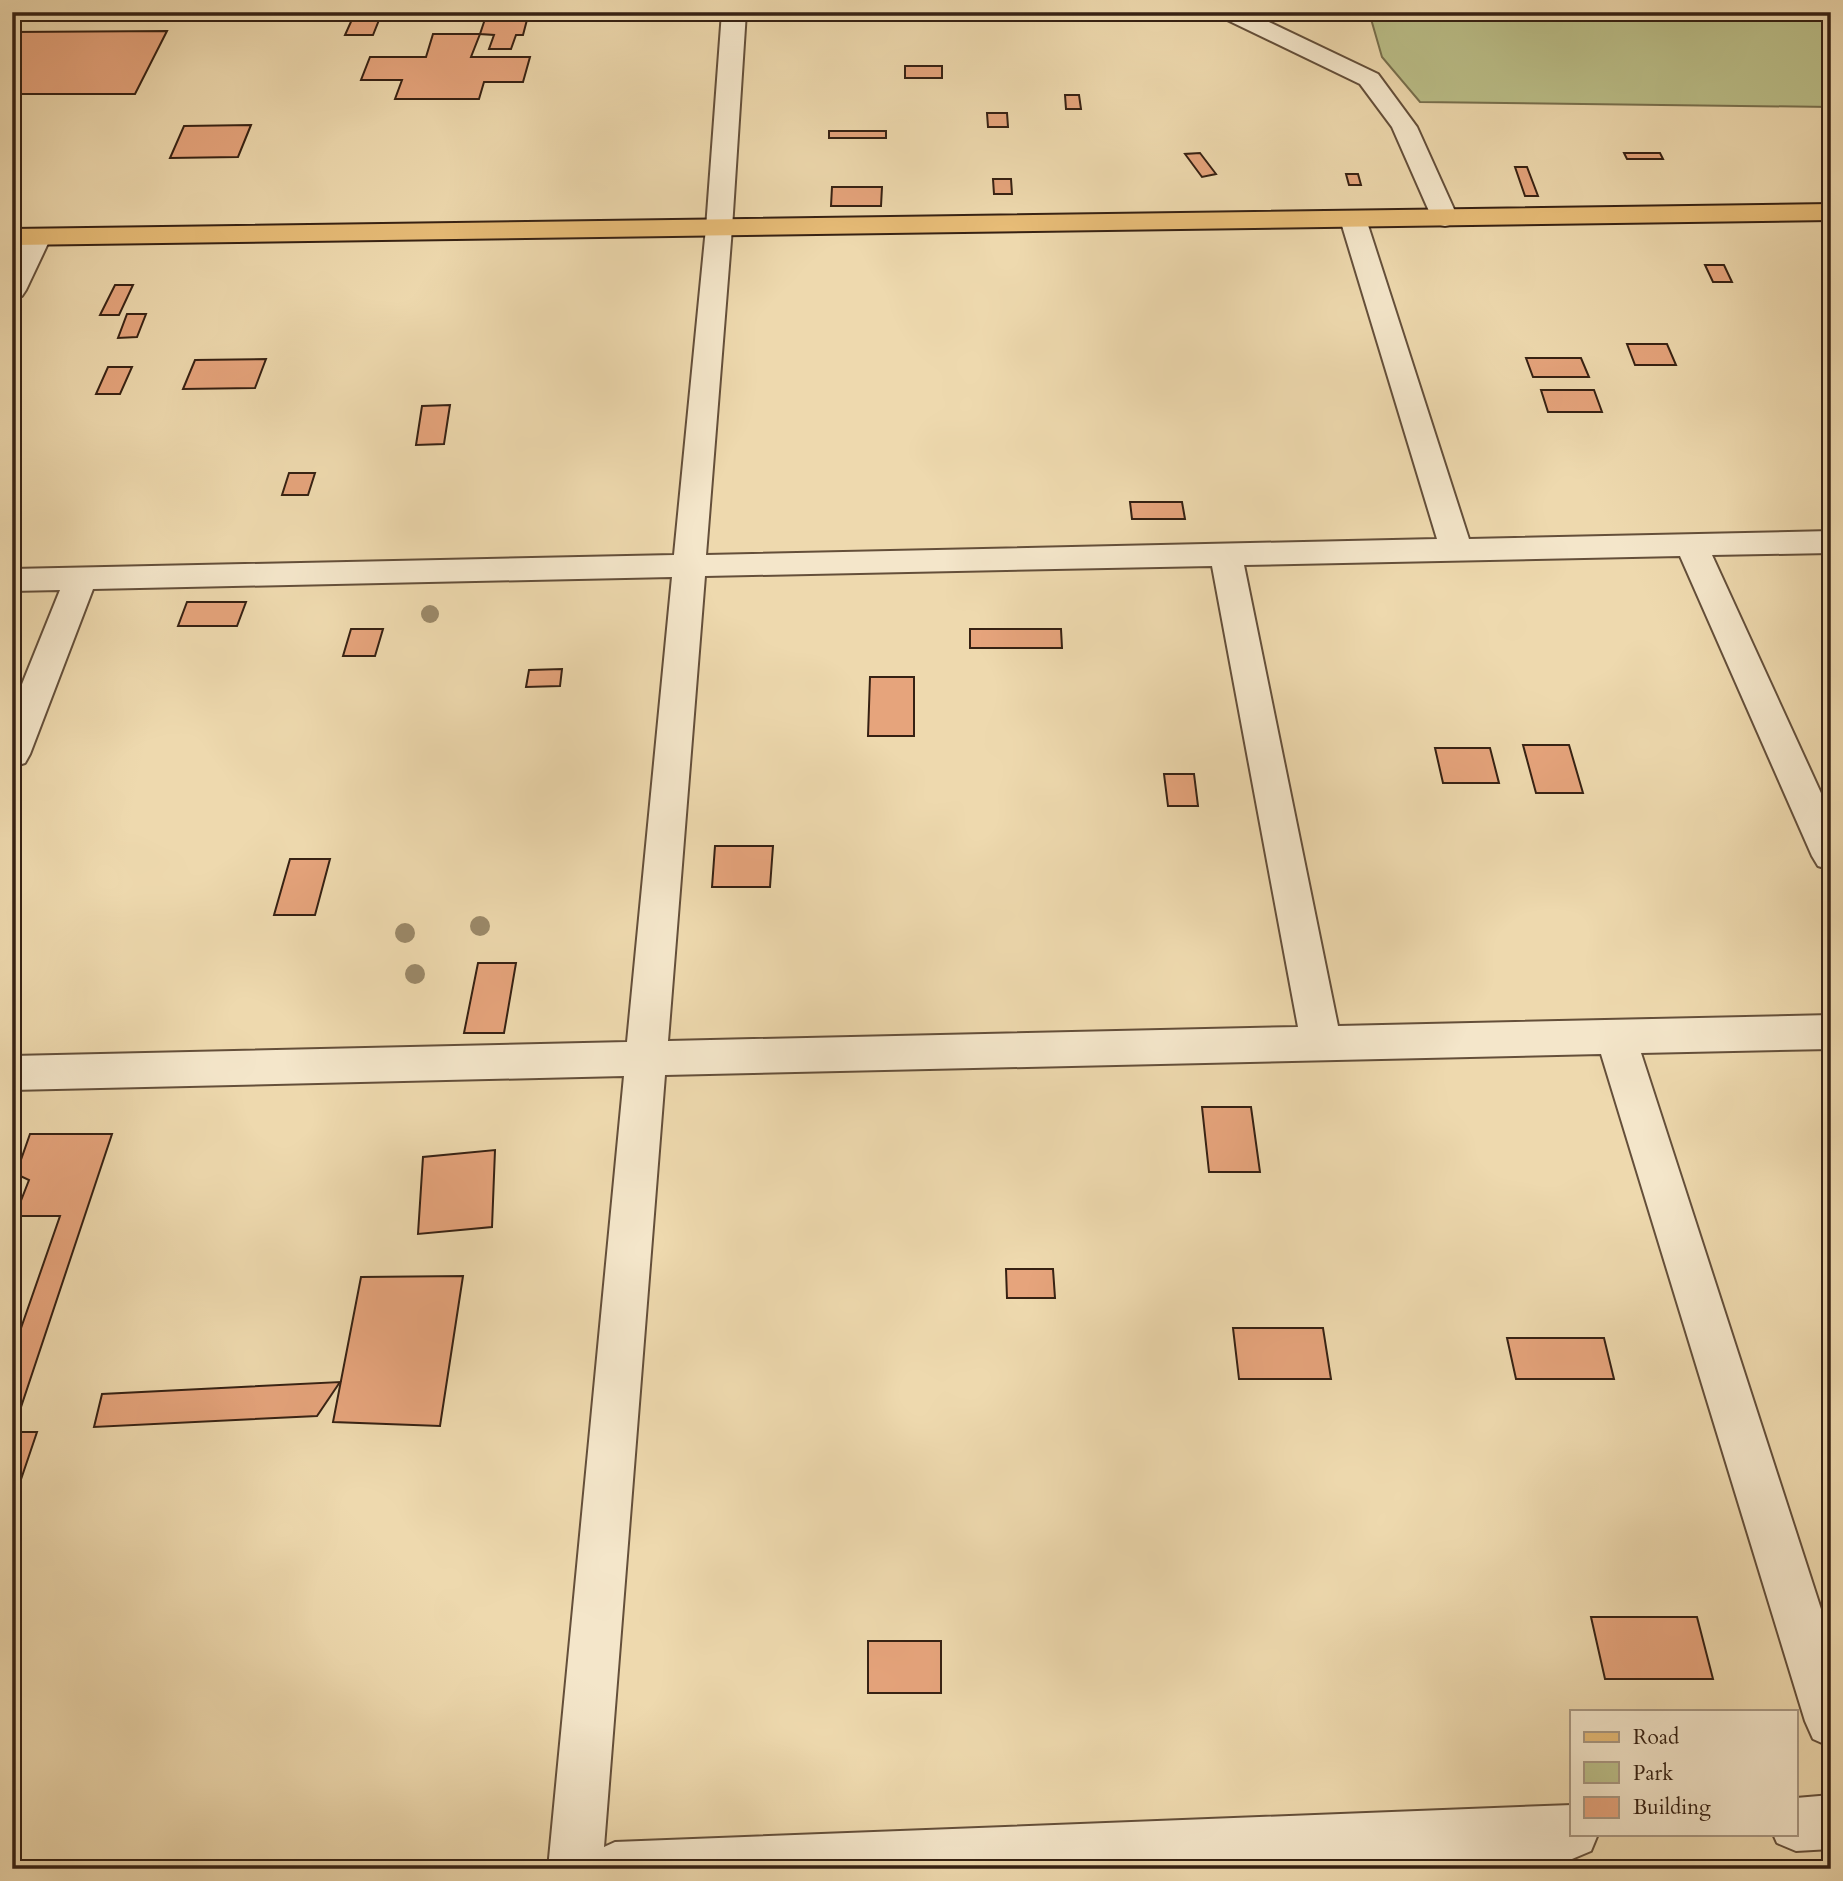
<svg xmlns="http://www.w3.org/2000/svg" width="1843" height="1881" viewBox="0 0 1843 1881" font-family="Cardo,serif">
	<rect width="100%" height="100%" fill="#eed9ae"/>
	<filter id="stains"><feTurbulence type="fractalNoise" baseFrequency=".00286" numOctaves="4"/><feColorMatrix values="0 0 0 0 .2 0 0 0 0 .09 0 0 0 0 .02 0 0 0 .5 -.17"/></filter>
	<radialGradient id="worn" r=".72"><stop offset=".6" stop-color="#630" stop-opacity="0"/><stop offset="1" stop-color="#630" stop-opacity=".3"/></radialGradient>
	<polygon fill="#bbbf89" stroke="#78704e" stroke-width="2" points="1369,12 1831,12 1831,107 1420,102 1382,57"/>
	<g fill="#e6a47c" stroke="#362113" stroke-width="2">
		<polygon points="65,12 161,12 63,15"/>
		<polygon points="354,15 381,15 373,35 345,35"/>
		<polygon points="486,16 528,16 523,35 516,35 511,49 489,49 494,35 480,34"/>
		<polygon points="167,31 135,94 12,94 12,32"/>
		<polygon points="433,34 480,34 471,57 530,57 523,82 484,82 479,99 395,99 402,80 361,80 370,57 426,57"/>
		<rect x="905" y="66" width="37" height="12"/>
		<polygon points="1065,95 1079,95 1081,109 1066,109"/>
		<polygon points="987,113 1007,113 1008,127 988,127"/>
		<polygon points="251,125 238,157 170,158 184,126"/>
		<rect x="829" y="131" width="57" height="7"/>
		<polygon points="1200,153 1216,174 1202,177 1185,154"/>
		<polygon points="1624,153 1660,153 1663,159 1627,159"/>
		<polygon points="1515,167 1527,167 1538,196 1525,196"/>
		<polygon points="1346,174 1358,174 1361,185 1349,185"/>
		<polygon points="993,179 1011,179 1012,194 994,194"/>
		<polygon points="832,187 882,187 881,206 831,206"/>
		<polygon points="1705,265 1724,265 1732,282 1713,282"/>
		<polygon points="115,285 133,285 119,315 100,315"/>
		<polygon points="127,314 146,314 137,337 118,338"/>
		<polygon points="1627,344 1667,344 1676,365 1635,365"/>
		<polygon points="1526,358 1581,358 1589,377 1533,377"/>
		<polygon points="266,359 255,388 183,389 195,360"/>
		<polygon points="108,367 132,367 120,394 96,394"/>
		<polygon points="1541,390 1594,390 1602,412 1548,412"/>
		<polygon points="450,405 444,444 416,445 422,406"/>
		<polygon points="289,473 315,473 308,495 282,495"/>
		<polygon points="1130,502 1182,502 1185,519 1132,519"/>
		<polygon points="187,602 246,602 237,626 178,626"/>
		<polygon points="351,629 383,629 375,656 343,656"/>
		<polygon points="970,629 1061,629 1062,648 970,648"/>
		<polygon points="562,669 560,686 526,687 529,670"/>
		<polygon points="870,677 914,677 914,736 868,736"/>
		<polygon points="1523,745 1569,745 1583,793 1536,793"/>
		<polygon points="1435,748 1490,748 1499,783 1443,783"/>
		<polygon points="1164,774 1194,774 1198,806 1168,806"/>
		<polygon points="715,846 773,846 770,887 712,887"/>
		<polygon points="290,859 330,859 315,915 274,915"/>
		<polygon points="478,963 516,963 504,1033 464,1033"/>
		<polygon points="1202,1107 1251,1107 1260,1172 1209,1172"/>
		<polygon points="30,1134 112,1134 15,1425 12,1425 12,1354 60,1216 15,1216 29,1180 16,1174"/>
		<polygon points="495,1150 492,1227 418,1234 423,1157"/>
		<polygon points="1006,1269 1053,1269 1055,1298 1007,1298"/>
		<polygon points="463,1276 440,1426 333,1422 361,1277"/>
		<polygon points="1233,1328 1323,1328 1331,1379 1239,1379"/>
		<polygon points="1507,1338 1604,1338 1614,1379 1516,1379"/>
		<polygon points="340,1382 317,1416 94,1427 102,1394"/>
		<polygon points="12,1432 37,1432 12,1506"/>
		<polygon points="1591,1617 1697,1617 1713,1679 1605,1679"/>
		<rect x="868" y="1641" width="73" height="52"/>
	</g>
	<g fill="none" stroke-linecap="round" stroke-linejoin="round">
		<defs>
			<g id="minor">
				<path d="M722,12H746L732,228L706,555L1437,539L1340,219L1344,213L1353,211L1362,213L1366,219L1469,539L1831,531V553L1712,555L1831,815V870L1818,866L1812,856L1680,556L1244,565L1338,1026L1831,1015V1049L1641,1053L1831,1640V1747L1813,1739L1805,1721L1601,1054L665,1075L604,1847L615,1842L1572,1805V1834H1598L1591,1851L1572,1859L1313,1869H548L624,1076L12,1090V1056L627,1042L672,577L93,589L30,754L25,763L12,767V709L60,590L12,591V569L674,555L706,228ZM1212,566L1298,1027L668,1041L705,576Z"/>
				<polygon points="1218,12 1248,12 1378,74 1417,127 1458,218 1454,224 1445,226 1436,224 1432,218 1392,127 1360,84 1221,17"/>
				<polygon points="38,229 47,231 51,237 26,290 22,296 12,298 12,262 29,231"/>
				<polygon points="1831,1795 1831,1849 1796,1851 1777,1843 1773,1834 1796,1834 1796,1798"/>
			</g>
			<polygon id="primary" points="1831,204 1831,220 12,245 12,229"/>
		</defs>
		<use href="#minor" stroke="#644f3a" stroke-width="4"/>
		<use href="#primary" stroke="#362113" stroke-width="4"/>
		<use href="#minor" fill="#f4e6ca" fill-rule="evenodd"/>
		<use href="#primary" fill="#e7bc77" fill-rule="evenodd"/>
	</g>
	<g fill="#9b8969">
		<circle cx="430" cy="614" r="9"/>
		<circle cx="480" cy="926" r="10"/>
		<circle cx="405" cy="933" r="10"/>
		<circle cx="415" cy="974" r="10"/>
	</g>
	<rect width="1843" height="1881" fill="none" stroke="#eed9ae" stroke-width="42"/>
	<rect x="14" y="14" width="1815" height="1853" fill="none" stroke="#362113" stroke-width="3.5"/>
	<rect x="21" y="21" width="1801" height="1839" fill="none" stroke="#362113" stroke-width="2"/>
	<rect x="1570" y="1710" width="228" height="126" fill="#f4e6ca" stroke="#a89781" stroke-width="2"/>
	<rect x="1584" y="1732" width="35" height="10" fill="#e7bc77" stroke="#a89781" stroke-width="2"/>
	<text x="1633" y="1744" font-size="21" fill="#362113">Road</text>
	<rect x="1584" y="1762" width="35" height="21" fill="#bbbf89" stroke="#a89781" stroke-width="2"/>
	<text x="1633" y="1780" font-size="21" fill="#362113">Park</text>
	<rect x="1584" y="1797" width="35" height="21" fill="#e6a47c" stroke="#a89781" stroke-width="2"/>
	<text x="1633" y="1814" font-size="21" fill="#362113">Building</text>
	<rect width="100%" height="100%" filter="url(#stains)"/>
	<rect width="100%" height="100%" fill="url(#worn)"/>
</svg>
